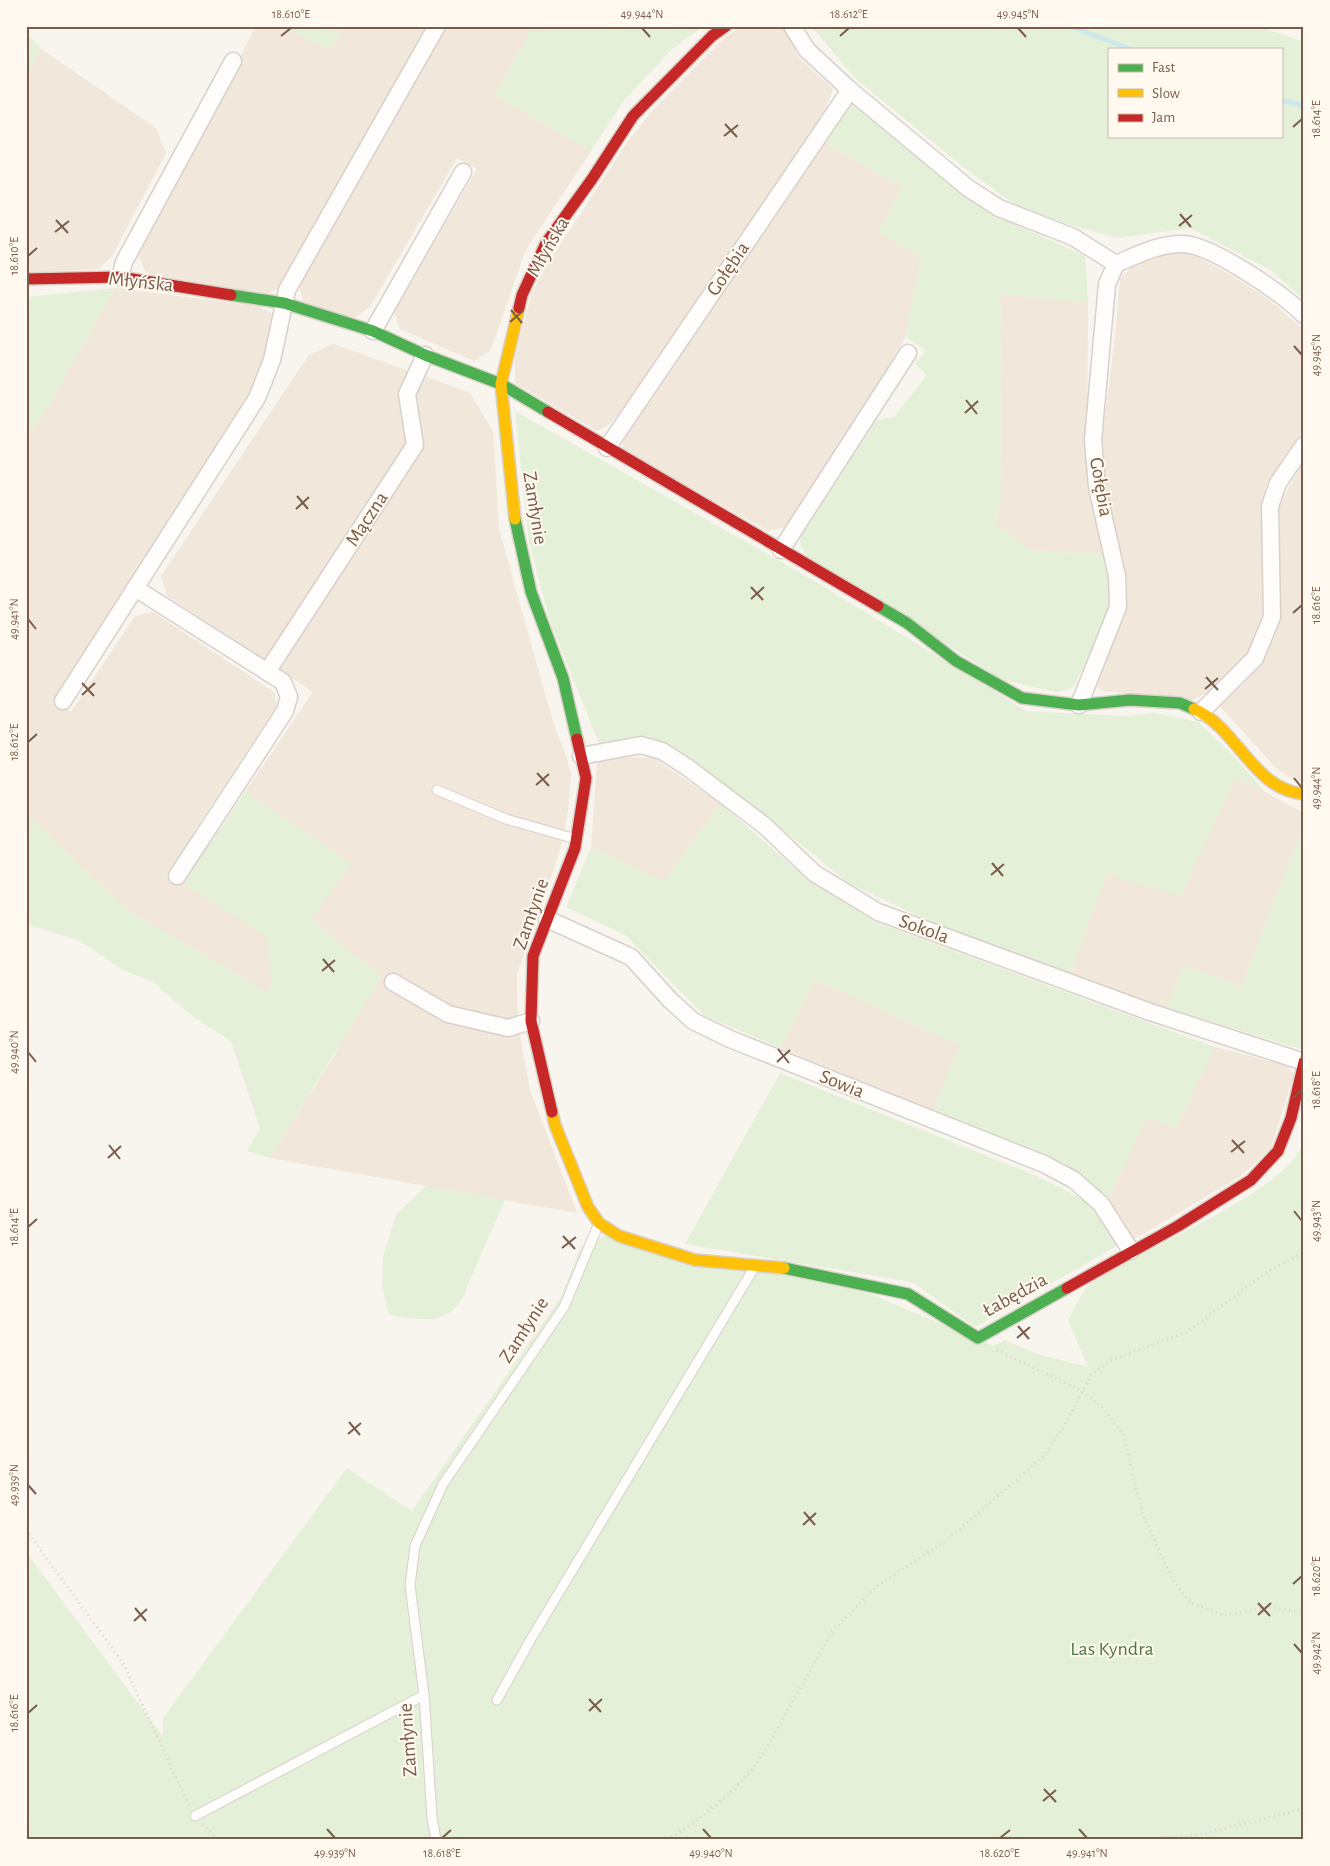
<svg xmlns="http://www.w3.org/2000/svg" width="1330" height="1866" viewBox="0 0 1330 1866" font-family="'Alegreya Sans',sans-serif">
	<rect width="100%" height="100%" fill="#f8f4ee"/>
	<g fill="#f1e7db">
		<polygon points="256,26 280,26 330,50 342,26 428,26 282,285 266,295 146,273 138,254"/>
		<polygon points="446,26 534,26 494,95 591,151 525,251 491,350 474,361 400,329 394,312 477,169 457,158 370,307 354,318 304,304 299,287"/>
		<polygon points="743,26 784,26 800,59 833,89 824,114 642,385 609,425 597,431 515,383 515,353 532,293 547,265 628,141 657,105 725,37"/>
		<polygon points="41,49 156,128 166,153 112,256 99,269 26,272 26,81"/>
		<polygon points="824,142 903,188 878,232 921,257 906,337 893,357 892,371 784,528 768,531 623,450 623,439"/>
		<polygon points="1171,252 1192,254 1227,273 1267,298 1304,330 1304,429 1265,488 1263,511 1265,614 1259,638 1245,660 1207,693 1193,700 1101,691 1095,684 1102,671 1125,613 1126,578 1105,481 1102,438 1115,338 1120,279 1133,265"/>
		<polygon points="115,288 259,306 272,314 264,357 248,398 54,701 71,712 135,616 153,612 274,692 277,705 194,831 211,842 313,692 167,596 161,576 309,355 333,344 469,392 493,431 499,529 553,722 560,742 563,746 571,773 568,810 563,839 545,897 517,973 517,1002 520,1036 530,1090 577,1213 270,1158 338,1049 272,984 267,992 128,911 26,814 26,439 47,408"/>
		<polygon points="1000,294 1088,302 1087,478 1107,554 1032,551 995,525 1001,495 1002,363"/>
		<polygon points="1304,461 1304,783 1299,784 1277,769 1218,704 1243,685 1267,652 1274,639 1279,599 1277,508"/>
		<polygon points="628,757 654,758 720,803 664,882 591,847 597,763"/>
		<polygon points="1235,776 1304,813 1304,825 1241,987 1184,966 1167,1008 1069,975 1107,873 1181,895"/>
		<polygon points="814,979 960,1045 933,1111 781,1048"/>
		<polygon points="1215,1047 1288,1066 1294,1075 1270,1150 1239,1177 1133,1240 1108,1199 1147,1117 1175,1128"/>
	</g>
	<g fill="#e5f0d8" fill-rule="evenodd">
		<polygon points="280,26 342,26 330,50"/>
		<polygon points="534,26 703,26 671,50 625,99 591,151 494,95"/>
		<path d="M811,26H1257L1304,42V300L1272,271L1190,228L1117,238L1064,223L1014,204L967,170L856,79ZM1109,49H1281V136H1109Z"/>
		<polygon points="26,32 41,49 26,81"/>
		<polygon points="853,103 973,202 994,215 1085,256 1088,302 1000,294 1002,363 1001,495 995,525 1032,551 1107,554 1110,585 1108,617 1075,684 1070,689 1056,692 1003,680 807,556 800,545 801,536 877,420 894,417 927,375 915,364 926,350 906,337 921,257 877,232 903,188 824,142 844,108"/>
		<polygon points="115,288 47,408 26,439 26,297"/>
		<polygon points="515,411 811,579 1026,711 1127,716 1154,713 1198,722 1232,754 1265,792 1235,777 1181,896 1107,874 1069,975 942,927 848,883 806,848 676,751 649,736 599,743 550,621 529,542"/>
		<polygon points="245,792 351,863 311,920 382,976 270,1158 247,1151 260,1128 231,1041 195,1018 153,982 123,970 80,941 26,924 26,814 128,911 267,992 272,984 267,937 184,884"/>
		<polygon points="720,803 807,879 875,922 1215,1047 1175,1128 1147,1117 1108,1199 1066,1164 933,1111 960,1045 814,979 781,1048 705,1016 625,935 566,907 591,847 664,882"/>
		<polygon points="1304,825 1304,1045 1300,1049 1167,1008 1184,966 1241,987"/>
		<polygon points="780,1073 1034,1175 1081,1198 1111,1221 1110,1234 1117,1246 975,1327 912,1282 685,1244"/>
		<path d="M1304,1141V1840H26V1552L163,1737V1718L347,1468L412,1511L561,1297L581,1246L606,1235L851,1286L994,1346L1005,1340L1037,1354L1088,1367L1068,1321C1074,1310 1082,1290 1092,1283C1139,1249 1288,1193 1304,1141Z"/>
		<path d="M426,1186L505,1200L467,1286C465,1301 448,1318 433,1319C419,1320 403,1317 389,1315L382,1287L383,1257L396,1215Z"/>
	</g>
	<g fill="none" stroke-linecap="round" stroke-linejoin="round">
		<g stroke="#cde7ea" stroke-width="5">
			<polyline points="1070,26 1130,49"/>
			<polyline points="1281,100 1304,106"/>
		</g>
		<defs>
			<g id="lane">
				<polyline points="437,790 506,819 576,839"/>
				<polyline points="497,1700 531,1639 754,1268"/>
				<polyline points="195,1816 424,1695"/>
				<polyline points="436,1840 432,1817 424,1695 410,1585 415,1546 443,1484 564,1307 599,1223"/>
			</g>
			<g id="street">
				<path d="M792,26L807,50L850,90L968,188L999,208L1073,237L1116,264C1137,255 1158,244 1182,244C1211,244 1283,294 1304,315"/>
				<polyline points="120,277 124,262 233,61"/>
				<polyline points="373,331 463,172"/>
				<polyline points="607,448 850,90"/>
				<polyline points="781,550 908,353"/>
				<polyline points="135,588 283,682 289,697 285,711 177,876"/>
				<polyline points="267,672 415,445 407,394 425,355"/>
				<polyline points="63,701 257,398 272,360 287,290 437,26"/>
				<polyline points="1079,705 1118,607 1117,576 1097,487 1093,440 1107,284 1116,264"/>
				<polyline points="1201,712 1255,658 1272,617 1270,506 1278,483 1304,445"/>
				<polyline points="581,756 641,745 662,751 687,767 765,826 814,873 878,912 1150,1012 1304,1062"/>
				<polyline points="547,919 631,957 670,1000 693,1021 730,1039 1044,1164 1074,1180 1101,1204 1131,1251"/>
				<polyline points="393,982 448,1014 508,1028 531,1021"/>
			</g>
			<g id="fast">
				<polyline points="231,295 284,303 373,331 425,355 501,384 548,412"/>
				<polyline points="515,519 531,592 563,678 577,739"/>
				<polyline points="878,606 907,623 956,661 1022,698 1079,705 1130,700 1180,703 1194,709"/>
				<polyline points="784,1268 908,1294 978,1338 1067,1288"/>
			</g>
			<g id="slow">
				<polyline points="515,519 501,384 519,308"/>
				<path d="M1194,709C1238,728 1253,790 1304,794"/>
				<polyline points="552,1112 555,1125 588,1207 599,1223 619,1236 695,1260 784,1268"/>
			</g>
			<g id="jam">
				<polyline points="26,279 120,277 231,295"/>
				<polyline points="519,308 522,295 546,243 592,179 633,116 712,36 726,26"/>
				<polyline points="548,412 878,606"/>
				<polyline points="552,1112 531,1021 533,956 575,848 586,778 577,739"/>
				<polyline points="1067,1288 1178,1226 1251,1180 1278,1151 1291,1118 1304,1062"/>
			</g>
		</defs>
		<use href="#lane" stroke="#d8d1cb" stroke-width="11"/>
		<use href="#street" stroke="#d8d1cb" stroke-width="19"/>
		<use href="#fast" stroke="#d8d1c9" stroke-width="14"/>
		<use href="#slow" stroke="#d8d1c9" stroke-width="14"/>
		<use href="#jam" stroke="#d8d1c9" stroke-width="14"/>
		<g stroke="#dbd4ce" stroke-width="3" stroke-dasharray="1 4" stroke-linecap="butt">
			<polyline points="997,1350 1082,1391 1104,1409 1124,1436 1142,1513 1172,1579 1191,1603 1223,1615 1271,1607 1304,1613"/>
			<polyline points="26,1530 123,1663 189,1805"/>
			<polyline points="203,1824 218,1840"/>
			<polyline points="667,1840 694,1823 730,1793 757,1764 832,1632 877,1586 947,1540 1044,1456 1065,1424 1091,1375 1109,1361 1187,1332 1267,1272 1304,1252"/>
			<polyline points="1146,1840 1200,1834 1304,1809"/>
		</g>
		<use href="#lane" stroke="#fefdfc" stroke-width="9"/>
		<use href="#street" stroke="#fefdfc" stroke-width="16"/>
		<use href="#fast" stroke="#4caf50" stroke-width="11"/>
		<use href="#slow" stroke="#ffc107" stroke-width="11"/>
		<use href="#jam" stroke="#c62828" stroke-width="11"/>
	</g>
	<path fill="none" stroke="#795c4b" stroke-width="2" d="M642,28L650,37M1018,28L1026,37M281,36L291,28M840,36L849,28M725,124L737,137M1293,127L1302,119M724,136L738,125M1180,214L1191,227M56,220L68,233M1179,226L1192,215M55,232L69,221M28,256L37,248M511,310L522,323M510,322L523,311M1294,346L1302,355M966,400L977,414M965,413L978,401M297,496L308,509M296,509L309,497M751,587L763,600M751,599L764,587M1293,613L1302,605M28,619L36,629M1206,677L1218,690M82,683L94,696M1205,689L1218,678M82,695L95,683M28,742L37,734M537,773L549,786M1294,778L1302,788M536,785L549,774M992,863L1003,876M991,875L1004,864M323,959L334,972M322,971L335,960M778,1049L789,1063M28,1052L36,1062M777,1062L790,1050M1293,1098L1302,1090M1232,1140L1244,1153M109,1145L120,1159M1231,1152L1245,1141M108,1158L121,1146M1294,1211L1302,1221M28,1227L37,1219M563,1236L575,1249M562,1248L576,1237M1018,1326L1029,1339M1017,1338L1030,1327M349,1422L360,1435M348,1434L361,1423M28,1485L36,1494M804,1512L815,1525M803,1525L816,1513M1293,1584L1302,1576M1258,1603L1270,1616M135,1608L146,1621M1258,1615L1271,1603M134,1621L147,1609M1294,1644L1302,1653M589,1699L601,1712M589,1711L602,1699M28,1713L37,1705M1044,1789L1056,1802M1043,1801L1056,1790M327,1829L335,1838M703,1829L711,1838M1079,1829L1087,1838M442,1838L451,1830M1000,1838L1010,1830"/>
	<g text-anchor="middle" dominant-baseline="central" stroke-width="4" stroke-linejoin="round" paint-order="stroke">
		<g font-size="20" fill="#795c4b" stroke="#fff9f0">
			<text transform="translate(548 247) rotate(-60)">Młyńska</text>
			<text transform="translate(728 269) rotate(-56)">Gołębia</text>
			<text transform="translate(141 282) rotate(6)">Młyńska</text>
			<text transform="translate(1101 487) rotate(80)">Gołębia</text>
			<text transform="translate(535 508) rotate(81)">Zamłynie</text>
			<text transform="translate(367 519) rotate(-57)">Mączna</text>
			<text transform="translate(531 914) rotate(-71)">Zamłynie</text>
			<text transform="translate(924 929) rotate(20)">Sokola</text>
			<text transform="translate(842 1084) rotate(22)">Sowia</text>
			<text transform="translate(1015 1295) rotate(-29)">Łabędzia</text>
			<text transform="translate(524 1330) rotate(-57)">Zamłynie</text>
			<text transform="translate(408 1740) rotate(-94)">Zamłynie</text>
		</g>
		<g font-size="20" fill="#4f7a3f" stroke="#fff9f0">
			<text x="1112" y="1649">Las Kyndra</text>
		</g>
	</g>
	<rect width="1330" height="1866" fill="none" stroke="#fff9f0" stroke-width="55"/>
	<rect x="1108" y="48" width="175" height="90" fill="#fff9f0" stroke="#c9baae"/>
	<rect x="1118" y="64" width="25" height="8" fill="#4caf50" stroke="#c9baae"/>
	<text x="1152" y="72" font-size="15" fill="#795c4b">Fast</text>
	<rect x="1118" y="89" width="25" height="8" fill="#ffc107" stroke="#c9baae"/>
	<text x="1152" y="98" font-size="15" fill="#795c4b">Slow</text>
	<rect x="1118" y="114" width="25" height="8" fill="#c62828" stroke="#c9baae"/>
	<text x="1152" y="122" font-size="15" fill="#795c4b">Jam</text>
	<rect x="28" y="28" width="1274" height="1810" fill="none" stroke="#795c4b" stroke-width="2"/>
	<g font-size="12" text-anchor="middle" fill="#795c4b">
		<text x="291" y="18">18.610°E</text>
		<text x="642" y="18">49.944°N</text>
		<text x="849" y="18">18.612°E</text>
		<text x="1018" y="18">49.945°N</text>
		<text transform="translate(1316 119) rotate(-90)" y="4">18.614°E</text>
		<text transform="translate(14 256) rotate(-90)" y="4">18.610°E</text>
		<text transform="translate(1316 355) rotate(-90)" y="4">49.945°N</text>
		<text transform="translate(1316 605) rotate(-90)" y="4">18.616°E</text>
		<text transform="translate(14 619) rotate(-90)" y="4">49.941°N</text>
		<text transform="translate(14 742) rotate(-90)" y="4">18.612°E</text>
		<text transform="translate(1316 788) rotate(-90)" y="4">49.944°N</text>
		<text transform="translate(14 1052) rotate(-90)" y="4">49.940°N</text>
		<text transform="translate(1316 1090) rotate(-90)" y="4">18.618°E</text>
		<text transform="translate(1316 1221) rotate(-90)" y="4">49.943°N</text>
		<text transform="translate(14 1227) rotate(-90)" y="4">18.614°E</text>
		<text transform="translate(14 1485) rotate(-90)" y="4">49.939°N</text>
		<text transform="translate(1316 1576) rotate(-90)" y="4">18.620°E</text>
		<text transform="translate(1316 1653) rotate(-90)" y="4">49.942°N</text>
		<text transform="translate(14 1713) rotate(-90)" y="4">18.616°E</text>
		<text x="335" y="1857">49.939°N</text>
		<text x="442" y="1857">18.618°E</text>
		<text x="711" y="1857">49.940°N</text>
		<text x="1000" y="1857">18.620°E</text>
		<text x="1087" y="1857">49.941°N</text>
	</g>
</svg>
